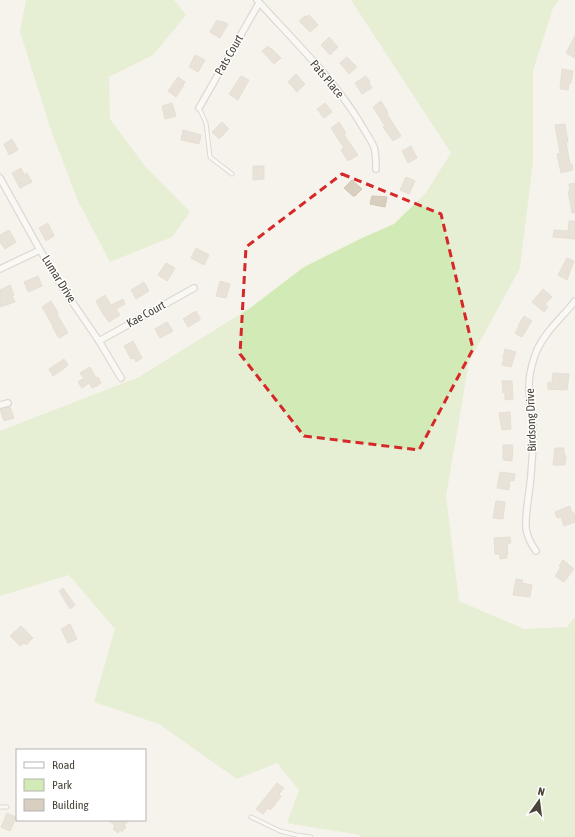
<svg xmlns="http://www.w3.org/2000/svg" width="575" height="837" viewBox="0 0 575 837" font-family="'Asap Condensed',sans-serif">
	<rect width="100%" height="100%" fill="#f6f3ec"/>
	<g fill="#d2eab5">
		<polygon points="26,0 174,0 186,15 153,55 109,77 110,119 144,165 190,212 172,237 110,262 78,201 52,133 20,32"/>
		<polygon points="351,0 559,0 553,8 533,71 533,162 520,268 469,362 446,496 459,601 524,629 567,627 575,617 575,837 361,837 360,835 287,823 299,790 277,763 237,779 159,724 94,702 115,629 69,575 0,596 0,431 139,377 250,308 304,267 362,238 394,224 425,194 451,153"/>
	</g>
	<g fill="#d8cfc1" stroke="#d3c7b4">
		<polygon points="309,15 318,25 310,32 299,21 305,16 306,17"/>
		<polygon points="217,20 220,22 221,21 228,24 220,38 210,32"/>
		<polygon points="575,36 575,58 566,53"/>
		<polygon points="329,37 338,47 330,55 321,45"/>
		<polygon points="268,46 270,49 271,48 281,58 274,64 262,51"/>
		<polygon points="195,55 205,60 198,72 189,67"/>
		<polygon points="347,57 357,67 349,74 340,63"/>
		<polygon points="562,69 573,71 571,83 569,83 568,90 560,89"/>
		<polygon points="296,74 305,84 297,92 288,82"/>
		<polygon points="241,76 249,80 238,100 229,94"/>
		<polygon points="366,76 370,82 369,83 372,88 362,94 355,83"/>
		<polygon points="178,77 185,82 183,85 184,85 176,97 168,91"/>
		<polygon points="381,101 388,113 387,114 401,136 393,141 383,127 385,126 373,107"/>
		<polygon points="172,103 176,116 165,119 162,106"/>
		<polygon points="325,103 332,112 324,118 317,109"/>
		<polygon points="222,122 228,128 228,130 219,139 212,132"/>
		<polygon points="339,122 346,133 344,135 358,155 348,161 341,150 344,148 331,128"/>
		<polygon points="565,124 568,142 566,142 570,164 572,164 573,170 561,173 557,154 560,153 555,125"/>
		<polygon points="183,130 201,135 199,144 181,140"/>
		<polygon points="12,139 18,150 9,155 4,144"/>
		<polygon points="411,146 417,158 408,163 402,151"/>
		<polygon points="253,166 264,166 264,179 253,180"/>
		<polygon points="21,168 24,175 27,173 32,182 20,188 12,173"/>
		<polygon points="406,177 415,181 409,194 400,190"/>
		<polygon points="352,180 362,189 355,196 353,196 344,188"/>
		<polygon points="575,183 575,213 572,213 568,191 570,191 569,184"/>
		<polygon points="372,196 387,197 385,207 370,204"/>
		<polygon points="569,221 575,221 575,239 553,237 554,230 568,231"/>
		<polygon points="48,223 54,236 46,241 39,228"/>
		<polygon points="9,230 16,242 5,249 0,242 0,235"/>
		<polygon points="196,248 209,255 204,265 191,258"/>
		<polygon points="567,258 574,261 567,280 558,275"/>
		<polygon points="166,263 175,268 167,281 158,275"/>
		<polygon points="38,276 42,286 28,292 24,282"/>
		<polygon points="220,281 230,284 226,298 216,296"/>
		<polygon points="144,282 149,291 136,299 131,290"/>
		<polygon points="10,285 14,295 12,296 15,302 0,307 0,290"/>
		<polygon points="543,289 552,297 545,304 548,307 544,312 532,302"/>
		<polygon points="105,295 111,305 123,299 125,304 116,309 120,315 109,322 103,314 96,301"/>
		<polygon points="51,301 58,313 57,314 68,333 59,338 52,326 53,326 42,307"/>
		<polygon points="196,311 200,318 200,320 188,327 183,319"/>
		<polygon points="524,316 532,321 530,324 522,337 515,333 519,327 518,326"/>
		<polygon points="167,322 173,331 160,338 155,329"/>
		<polygon points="133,341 142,358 136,362 134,358 131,359 124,346"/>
		<polygon points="505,349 516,352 511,367 502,365 504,358 503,358"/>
		<polygon points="64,359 68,365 66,366 66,367 53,376 49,369"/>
		<polygon points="90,367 96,378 98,377 101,383 96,387 95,386 92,388 89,383 82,388 78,382 84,378 80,373"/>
		<polygon points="553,373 569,374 567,390 564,389 564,390 548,389 548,382 552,383"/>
		<polygon points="502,381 512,381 513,399 505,400 505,393 503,393"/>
		<polygon points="10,407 14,418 4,421 0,409"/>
		<polygon points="510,412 511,429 502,430 499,413"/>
		<polygon points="503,445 513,445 512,461 503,460"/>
		<polygon points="555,448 564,448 564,455 566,456 565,465 553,465"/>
		<polygon points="500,472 515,474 514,481 510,480 509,490 497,488"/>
		<polygon points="496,501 505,502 503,519 493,518"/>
		<polygon points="570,506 572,513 573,512 575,516 575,522 564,526 561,517 557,518 555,512"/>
		<polygon points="510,537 511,543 507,544 508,554 507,554 507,558 500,559 500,554 495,554 494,538"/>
		<polygon points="563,560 574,569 564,582 555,576 561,567 559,566"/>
		<polygon points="516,579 523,580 522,583 532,585 530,597 513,595"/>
		<polygon points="63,588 75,605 70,609 59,591"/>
		<polygon points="70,624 77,639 68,643 61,629"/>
		<polygon points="21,626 33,638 26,645 24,643 20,646 10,636"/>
		<polygon points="277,783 284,788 279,794 281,796 274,806 270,810 268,808 263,814 256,809"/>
		<polygon points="7,813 16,817 10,831 1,827"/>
		<polygon points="108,820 129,820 124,826 126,827 122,832 120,830 118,833 113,829 115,826"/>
	</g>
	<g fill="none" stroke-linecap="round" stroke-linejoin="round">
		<defs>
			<g id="lane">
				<polyline points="199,108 206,123 210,157 232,174"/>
				<polyline points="0,807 7,807"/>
				<polyline points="251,817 280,831 296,835 311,837"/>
			</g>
			<g id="street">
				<path d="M257,0C292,39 331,76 359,121C364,130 370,138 374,147C376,154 376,161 376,169"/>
				<polyline points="199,108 259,3"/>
				<polyline points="0,178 40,250 62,287 99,341 121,378"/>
				<polyline points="0,269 40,250"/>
				<polyline points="99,341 194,288"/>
				<polyline points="0,405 8,403"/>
				<path d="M536,551C531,544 527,537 526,528C525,510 530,492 531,474C532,462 533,451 533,440C534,421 529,403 529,385C529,375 532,364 535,355C543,333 561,319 575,301"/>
			</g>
		</defs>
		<use href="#lane" stroke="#c2bbae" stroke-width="5"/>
		<use href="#street" stroke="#c2bbae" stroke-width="8"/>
		<use href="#lane" stroke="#fff" stroke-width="3"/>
		<use href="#street" stroke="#fff" stroke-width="5.5"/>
	</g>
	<path d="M0 0H575V837H0ZM342,174L441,214L473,349L419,450L304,436L240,354L246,247Z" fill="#f6f3ec" fill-opacity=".55" fill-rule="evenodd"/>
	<path fill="none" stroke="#d62828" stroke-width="3" stroke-dasharray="8 5" stroke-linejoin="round" d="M342,174L441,214L473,349L419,450L304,436L240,354L246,247Z"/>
	<g text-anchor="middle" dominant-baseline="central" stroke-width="3" stroke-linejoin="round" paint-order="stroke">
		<g font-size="12" fill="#4b4439" stroke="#fff">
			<text transform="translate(229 55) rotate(-60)">Pats Court</text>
			<text transform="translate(327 79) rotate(50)">Pats Place</text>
			<text transform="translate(59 279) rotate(58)">Lumar Drive</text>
			<text transform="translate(146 314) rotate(-29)">Kae Court</text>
			<text transform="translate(531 420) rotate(-92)">Birdsong Drive</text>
		</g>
	</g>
	<rect x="16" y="749" width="130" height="72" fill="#ffffff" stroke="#b7b4b0"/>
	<rect x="24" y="762" width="20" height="6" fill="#ffffff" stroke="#b7b4b0"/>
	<text x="52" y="769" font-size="12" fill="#4b4439">Road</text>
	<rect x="24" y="779" width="20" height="12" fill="#d2eab5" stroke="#b7b4b0"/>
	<text x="52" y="789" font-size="12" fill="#4b4439">Park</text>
	<rect x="24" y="799" width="20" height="12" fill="#d8cfc1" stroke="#b7b4b0"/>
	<text x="52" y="809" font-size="12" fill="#4b4439">Building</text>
	<g transform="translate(539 801) rotate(14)" stroke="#ffffff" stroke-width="3" paint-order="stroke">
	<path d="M0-3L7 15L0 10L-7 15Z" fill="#4b4439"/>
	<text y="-6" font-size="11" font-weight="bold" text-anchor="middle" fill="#4b4439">N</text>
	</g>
</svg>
